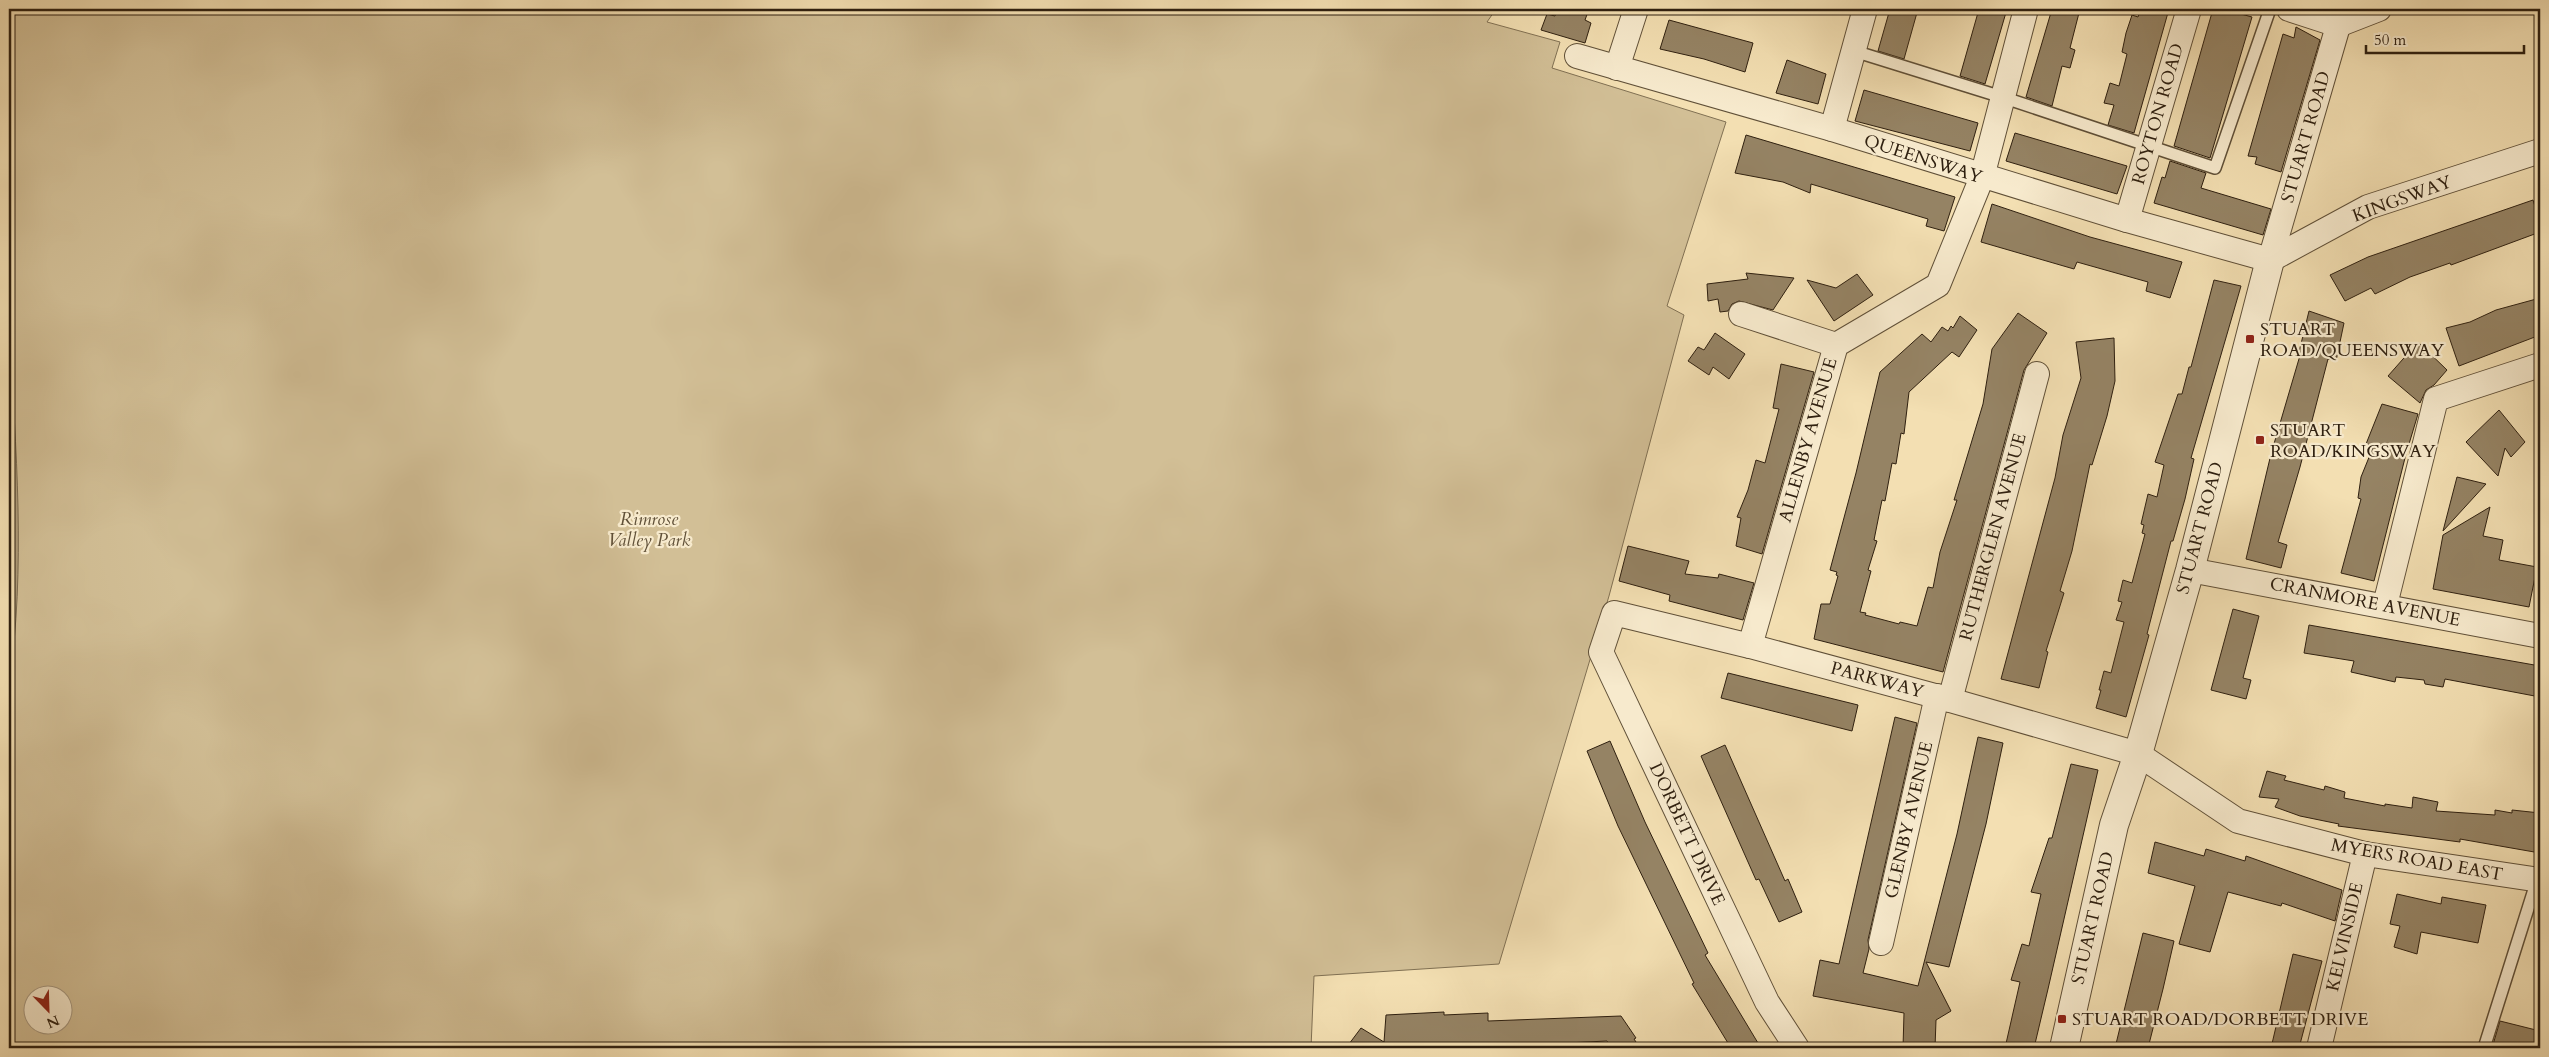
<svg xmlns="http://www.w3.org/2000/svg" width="2549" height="1057" viewBox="0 0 2549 1057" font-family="Cardo,serif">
	<rect width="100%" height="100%" fill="#f3dfb2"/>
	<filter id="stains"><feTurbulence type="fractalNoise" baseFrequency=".004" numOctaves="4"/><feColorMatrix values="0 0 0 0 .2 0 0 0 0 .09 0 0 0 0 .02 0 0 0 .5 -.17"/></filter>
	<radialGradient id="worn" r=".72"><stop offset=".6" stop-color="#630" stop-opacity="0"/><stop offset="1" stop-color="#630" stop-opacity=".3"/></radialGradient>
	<path fill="#d2bf96" stroke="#807053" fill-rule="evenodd" d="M9,9H1496L1487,22L1560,42L1552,68L1726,122L1667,306L1684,315L1609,596L1499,964L1314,976L1311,1048H9ZM32,994H62V1024H32Z"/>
	<path fill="#b09e7b" stroke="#7c6c50" d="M9,332C16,448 26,568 9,684Z"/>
	<g fill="#958364" stroke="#2f2010">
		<polygon points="1557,9 1589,9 1585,20 1591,23 1585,43 1541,30 1547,14 1555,16"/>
		<polygon points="1890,9 1918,9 1904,59 1878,51"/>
		<polygon points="1979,9 2007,9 1985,84 1960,76"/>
		<polygon points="2052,9 2080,9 2070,48 2075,50 2070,68 2062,66 2052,106 2026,97"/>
		<polygon points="2141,9 2169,9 2134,133 2108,125 2114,105 2104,103 2110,83 2119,86 2127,54 2122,52 2126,33 2132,15 2138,17"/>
		<polygon points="2213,9 2223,9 2252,17 2210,158 2174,146"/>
		<polygon points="1669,20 1753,43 1745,72 1704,59 1660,49"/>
		<polygon points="2296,27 2320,40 2281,172 2255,164 2257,157 2248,156 2283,34 2294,38"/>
		<polygon points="1787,60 1826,74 1818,104 1776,93"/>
		<polygon points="1864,90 1978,123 1970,151 1855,121"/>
		<polygon points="2015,133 2127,166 2117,194 2006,161"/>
		<polygon points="1746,135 1955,197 1944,231 1926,226 1928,219 1811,184 1810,193 1783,182 1735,173"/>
		<polygon points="2170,161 2206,173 2201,188 2271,209 2263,235 2154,203 2162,177 2165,178"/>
		<polygon points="2533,200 2540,223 2540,232 2451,265 2450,263 2410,277 2375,294 2371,288 2345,301 2330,275 2368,257"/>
		<polygon points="1992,204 2090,237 2182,262 2170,298 2146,291 2148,282 2077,262 2074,269 1981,242"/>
		<polygon points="1746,273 1794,278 1773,310 1739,301 1732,304 1728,311 1720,312 1718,299 1708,301 1707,284 1748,279"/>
		<polygon points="1857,274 1873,295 1834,321 1807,280 1836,288"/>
		<polygon points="2214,280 2241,286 2191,458 2194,459 2185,499 2173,541 2171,541 2147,634 2149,635 2126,717 2096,708 2101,690 2099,690 2104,671 2111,673 2124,622 2116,620 2122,602 2118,601 2123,580 2132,583 2145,534 2142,533 2144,525 2141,524 2148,494 2157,497 2164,465 2155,462 2178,394 2182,394 2189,367 2191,367"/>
		<polygon points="2540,298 2540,335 2459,366 2446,328 2470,322 2496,310"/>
		<polygon points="2309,311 2344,323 2336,361 2328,359 2300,467 2278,542 2287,545 2281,568 2246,559 2271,454 2301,352 2299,352"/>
		<polygon points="2018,313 2047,333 2024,370 1943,672 1814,639 1821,604 1830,604 1838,576 1836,575 1837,572 1830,570 1856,473 1880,372 1922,334 1931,342 1942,327 1948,331 1951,326 1953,328 1960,316 1977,330 1959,357 1952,352 1909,392 1904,434 1901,433 1896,464 1892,463 1885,501 1882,500 1874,540 1877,541 1868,570 1871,571 1860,612 1866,613 1865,615 1899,624 1900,622 1917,626 1928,587 1933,588 1940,552 1957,500 1954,500 1983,404 1992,349"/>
		<polygon points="1715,333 1745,354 1729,379 1713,367 1709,375 1688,361 1698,347 1704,350"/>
		<polygon points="2114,338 2115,381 2107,416 2092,465 2090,464 2072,551 2060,591 2064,593 2046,651 2048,652 2039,688 2001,679 2055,478 2063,435 2081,378 2076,342"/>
		<polygon points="2418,342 2447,370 2434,385 2426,390 2420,403 2388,376"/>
		<polygon points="1781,364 1814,372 1762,554 1736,546 1741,518 1737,517 1748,490 1756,460 1765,463 1779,409 1773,408"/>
		<polygon points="2382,404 2418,414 2406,454 2374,581 2341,573 2361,499 2358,498 2361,477 2374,445 2366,444"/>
		<polygon points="2499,410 2525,442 2511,457 2505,448 2498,476 2466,442"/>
		<polygon points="2457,477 2486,484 2443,531"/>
		<polygon points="2490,507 2483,536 2503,540 2499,560 2537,567 2529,607 2433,589 2443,535"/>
		<polygon points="1628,546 1689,561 1685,574 1718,578 1719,574 1754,583 1743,620 1669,601 1670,595 1619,581"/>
		<polygon points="2233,609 2259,616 2243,678 2251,680 2246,699 2211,690"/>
		<polygon points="2309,625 2540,666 2540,697 2445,679 2443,687 2425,684 2424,680 2396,677 2395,682 2351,672 2354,661 2304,653"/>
		<polygon points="1728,673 1858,705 1852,731 1721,698"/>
		<polygon points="1895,717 1917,723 1868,940 1869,949 1863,973 1918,986 1957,834 1978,737 2003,743 1986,824 1949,967 1926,962 1951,1011 1936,1020 1935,1048 1903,1048 1904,1013 1813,996 1820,960 1839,964"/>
		<polygon points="1610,741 1645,822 1708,953 1705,955 1761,1048 1731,1048 1692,984 1694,983 1618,826 1587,751"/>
		<polygon points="1725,745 1785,881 1788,879 1802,912 1779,922 1759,879 1756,880 1701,756"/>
		<polygon points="2071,764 2098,770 2048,989 2034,1048 2005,1048 2020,982 2011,980 2022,944 2029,946 2041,894 2031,892 2049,838 2052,838"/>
		<polygon points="2267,771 2286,776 2284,780 2324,790 2325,786 2345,792 2344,798 2385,806 2385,804 2412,808 2413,797 2438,802 2436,811 2495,815 2495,810 2512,813 2512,810 2540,813 2540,853 2460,839 2460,842 2338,826 2339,824 2300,816 2275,807 2279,799 2259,797"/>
		<polygon points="2155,842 2204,856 2206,849 2245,861 2246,856 2342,890 2335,921 2282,903 2281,906 2228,892 2210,952 2179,944 2195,886 2148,873"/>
		<polygon points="2397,894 2441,904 2442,897 2486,905 2478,943 2421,932 2417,954 2394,947 2400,926 2390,924"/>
		<polygon points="2143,933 2174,941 2163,989 2148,1048 2115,1048"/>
		<polygon points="2293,954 2322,961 2299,1048 2271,1048"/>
		<polygon points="1444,1012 1444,1015 1488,1013 1488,1021 1621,1016 1636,1038 1634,1039 1640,1048 1611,1048 1607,1041 1506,1046 1505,1043 1406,1048 1346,1048 1361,1028 1384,1042 1386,1015"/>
		<polygon points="2500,1021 2540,1031 2540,1048 2492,1048"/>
	</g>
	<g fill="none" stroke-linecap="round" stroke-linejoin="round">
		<defs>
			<g id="service">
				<polyline points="1854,51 2005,98 2215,168 2270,9"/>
				<polyline points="2484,1048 2537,880"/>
			</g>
			<g id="minor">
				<polyline points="2289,9 2338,25 2379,9"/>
				<polyline points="1577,56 1832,129 2127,220 2270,260"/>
				<polyline points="1617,68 1636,9"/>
				<polyline points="1832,129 1865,9"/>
				<polyline points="2127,220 2189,9"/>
				<polyline points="2270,260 2368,207 2540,151"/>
				<polyline points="2270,260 2343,9"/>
				<polyline points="1741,314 1836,345"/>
				<polyline points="2190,570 2540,636"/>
				<polyline points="2385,605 2436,399 2540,365"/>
				<polyline points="1750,646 1836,345 1938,285 1982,177 2026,9"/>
				<polyline points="1950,700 2037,374"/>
				<polyline points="1881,943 1937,696"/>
				<polyline points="1797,1048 1767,1002 1601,652 1614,613 1750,646 1950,700 2138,754 2238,821 2365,854 2540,880"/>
				<polyline points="2319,1048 2365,854"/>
			</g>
			<polyline id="tertiary" points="2064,1048 2114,825 2138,754 2190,570 2270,260"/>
		</defs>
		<use href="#service" stroke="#605038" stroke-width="14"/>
		<use href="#minor" stroke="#605038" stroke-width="26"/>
		<use href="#tertiary" stroke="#605038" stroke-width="30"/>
		<use href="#service" stroke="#f7eacd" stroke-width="11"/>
		<use href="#minor" stroke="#f7eacd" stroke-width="24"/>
		<use href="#tertiary" stroke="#f7eacd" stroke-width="28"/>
	</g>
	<g fill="#8f2418" stroke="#f7eacd" stroke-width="2">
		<rect x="2245" y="334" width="10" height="10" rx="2.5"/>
		<rect x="2255" y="435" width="10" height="10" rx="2.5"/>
		<rect x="2057" y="1014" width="10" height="10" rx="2.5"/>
	</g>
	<g text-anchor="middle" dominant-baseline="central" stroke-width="4.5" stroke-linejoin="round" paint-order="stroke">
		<g font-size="18" fill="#2f2010" stroke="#f7eacd">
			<text transform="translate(2158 114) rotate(-74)">ROYTON ROAD</text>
			<text transform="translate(2306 137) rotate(-74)">STUART ROAD</text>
			<text transform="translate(1923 159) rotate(18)">QUEENSWAY</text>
			<text transform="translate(2402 199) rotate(-20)">KINGSWAY</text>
			<text transform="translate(1808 440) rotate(-74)">ALLENBY AVENUE</text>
			<text transform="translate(2200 528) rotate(-75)">STUART ROAD</text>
			<text transform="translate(1993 537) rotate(-75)">RUTHERGLEN AVENUE</text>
			<text transform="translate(2365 602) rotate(11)">CRANMORE AVENUE</text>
			<text transform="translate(1877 680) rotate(15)">PARKWAY</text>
			<text transform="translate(1909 820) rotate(-77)">GLENBY AVENUE</text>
			<text transform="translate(1687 834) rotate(65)">DORBETT DRIVE</text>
			<text transform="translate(2417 860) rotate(10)">MYERS ROAD EAST</text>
			<text transform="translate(2093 918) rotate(-77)">STUART ROAD</text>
			<text transform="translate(2345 937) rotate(-77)">KELVINSIDE</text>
		</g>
		<g font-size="18" fill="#2f2010" stroke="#f7eacd" text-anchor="start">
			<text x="2260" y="329">STUART<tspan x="2260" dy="21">ROAD/QUEENSWAY</tspan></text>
			<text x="2270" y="430">STUART<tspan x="2270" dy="21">ROAD/KINGSWAY</tspan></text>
			<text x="2072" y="1019">STUART ROAD/DORBETT DRIVE</text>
		</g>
		<g font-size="18" font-style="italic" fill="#605038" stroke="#f7eacd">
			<text x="649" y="519">Rimrose<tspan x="649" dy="21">Valley Park</tspan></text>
		</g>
	</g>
	<rect width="2549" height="1057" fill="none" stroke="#f3dfb2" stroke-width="30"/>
	<rect x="10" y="10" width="2529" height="1037" fill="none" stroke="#2f2010" stroke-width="2.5"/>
	<rect x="15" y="15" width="2519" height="1027" fill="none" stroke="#2f2010"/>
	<g transform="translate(48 1010) rotate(157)"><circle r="24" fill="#f7eacd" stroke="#a79981"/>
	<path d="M0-4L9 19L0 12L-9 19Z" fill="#8f2418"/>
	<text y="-8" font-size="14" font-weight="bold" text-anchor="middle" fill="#2f2010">N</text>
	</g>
	<path d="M2366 45v8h158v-8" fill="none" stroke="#2f2010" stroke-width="2.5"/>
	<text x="2374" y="45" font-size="15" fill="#2f2010" stroke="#f7eacd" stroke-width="4" paint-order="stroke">50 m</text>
	<rect width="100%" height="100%" filter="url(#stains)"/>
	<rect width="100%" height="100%" fill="url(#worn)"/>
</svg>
